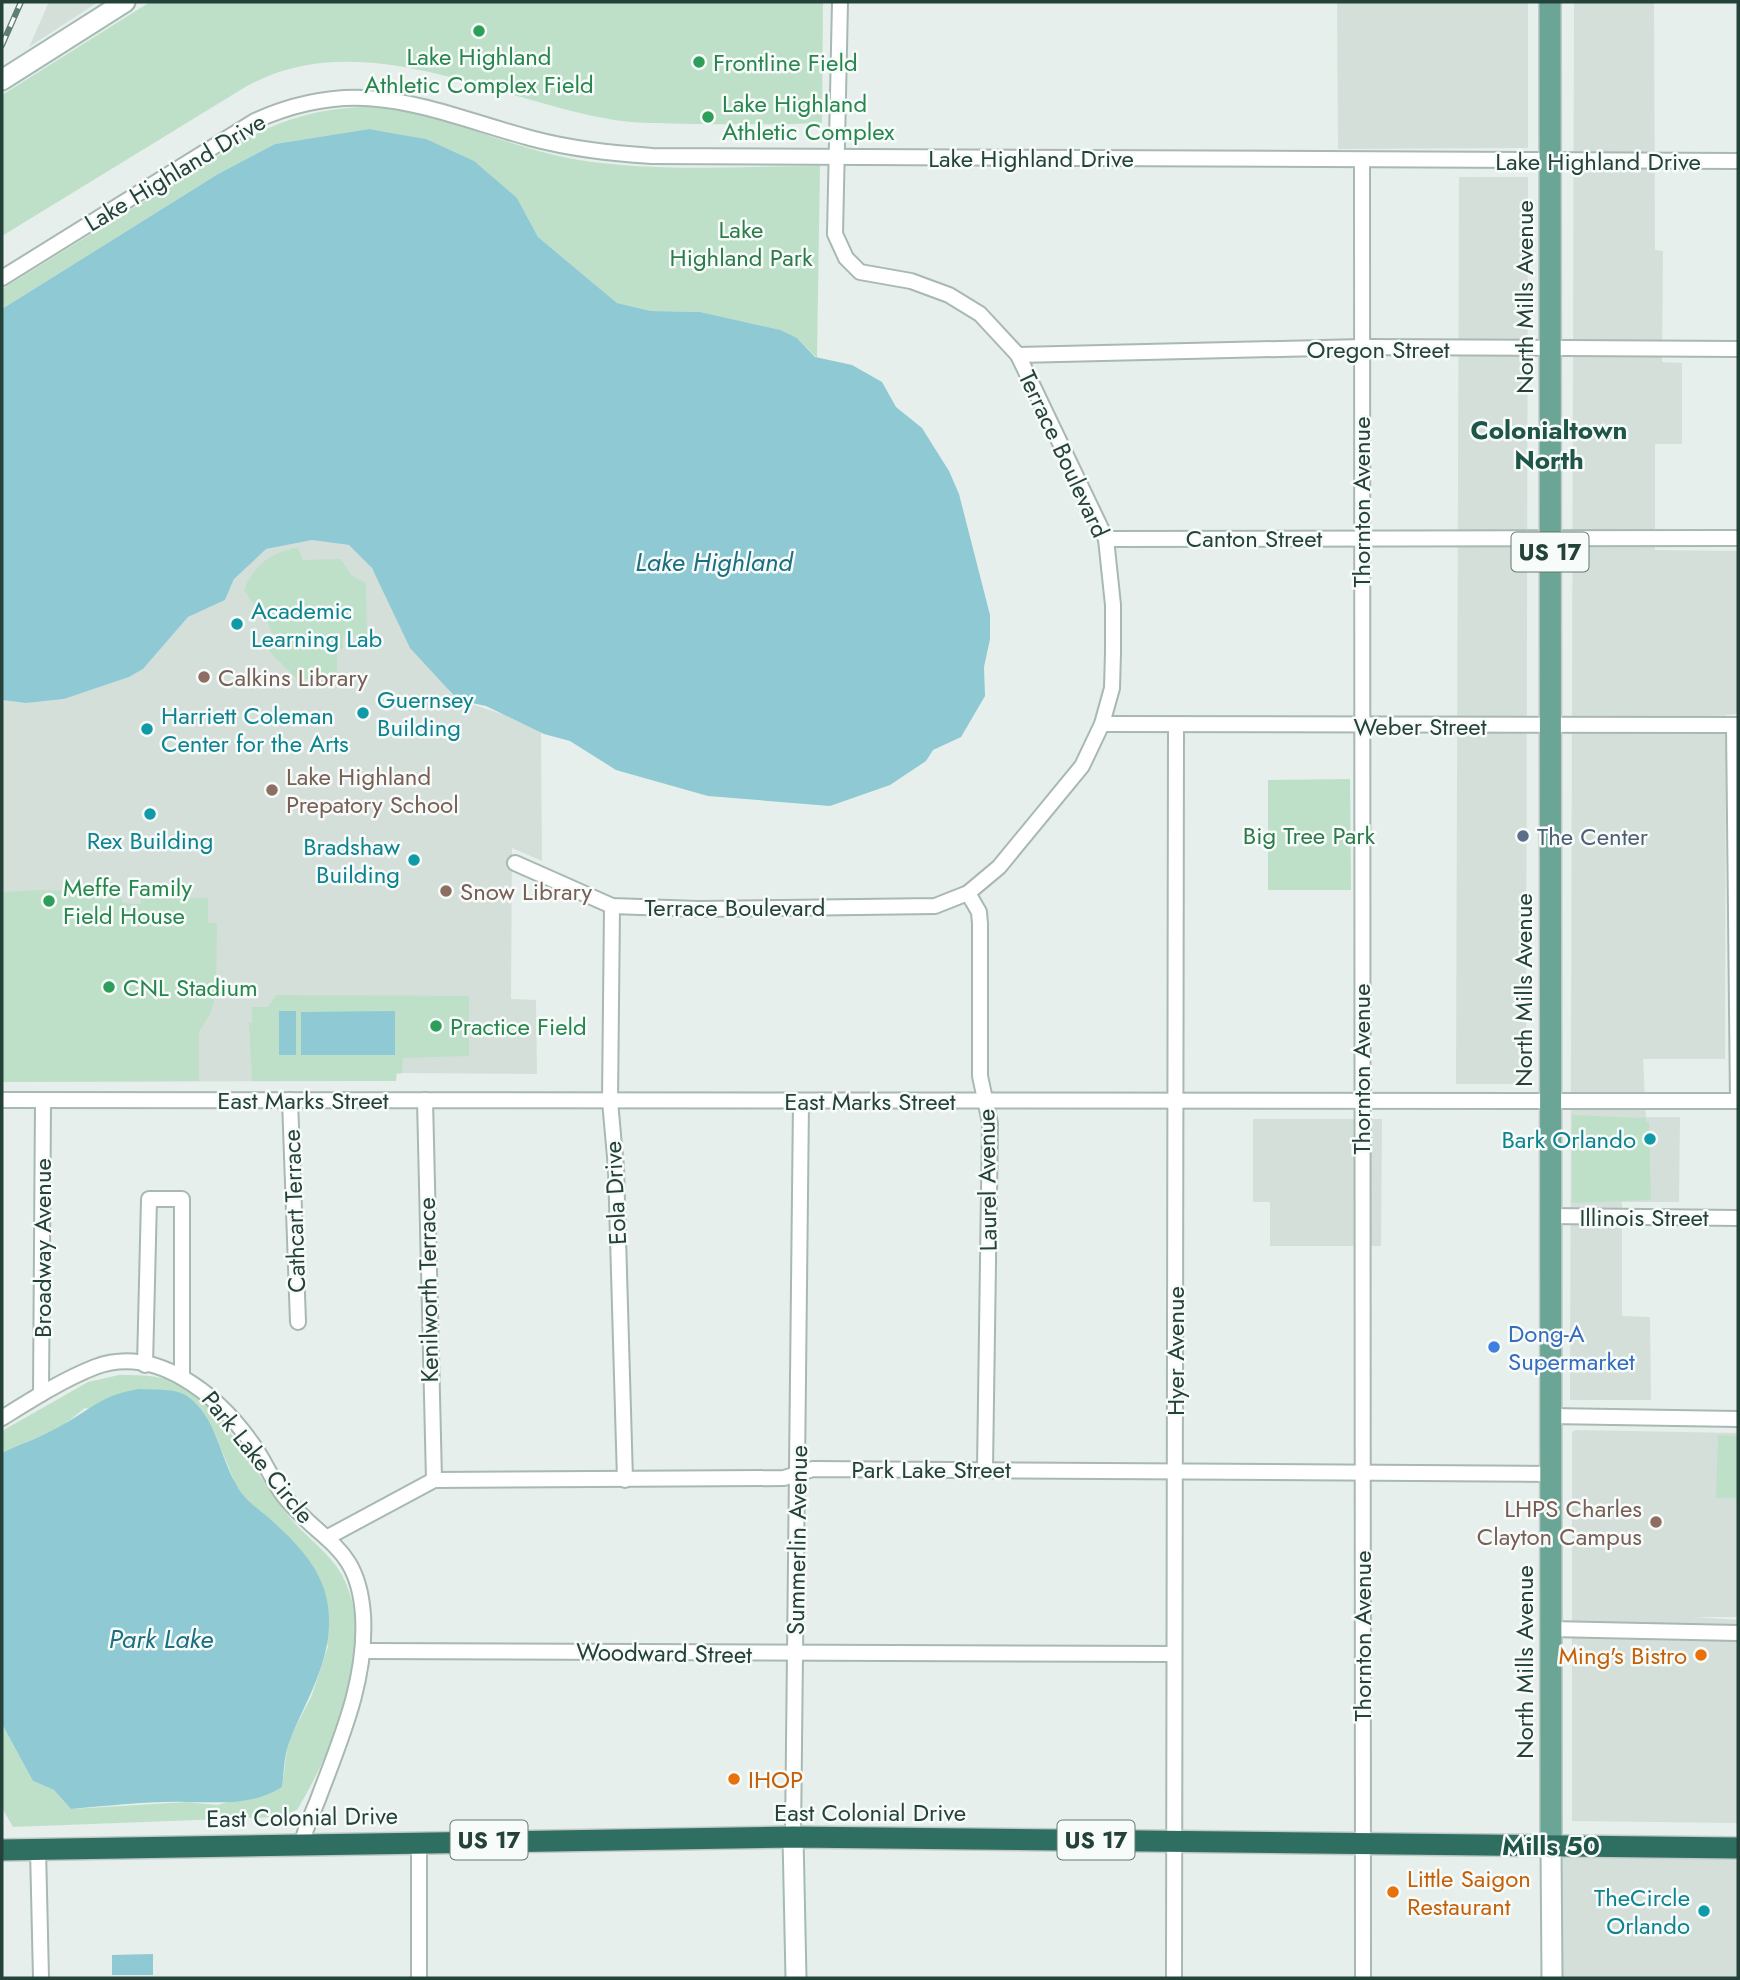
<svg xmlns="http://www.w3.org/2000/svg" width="1740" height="1980" viewBox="0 0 1740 1980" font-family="Jost,sans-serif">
	<rect width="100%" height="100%" fill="#e6efeb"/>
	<g fill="#d4dfda">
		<polygon points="49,2 98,2 29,47"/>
		<polygon points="1337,2 1528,2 1528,148 1338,149"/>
		<polygon points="1574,2 1654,2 1655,250 1663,251 1662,362 1682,363 1682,444 1655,444 1655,550 1737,551 1737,714 1726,715 1725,1059 1643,1059 1646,1117 1680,1117 1679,1202 1622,1202 1622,1316 1650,1317 1651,1400 1570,1400"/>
		<polygon points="1459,177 1528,177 1526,1084 1456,1084"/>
		<polygon points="312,540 349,545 365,558 451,694 458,700 518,719 541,732 542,861 512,848 511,999 536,1000 537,1074 397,1073 396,1081 2,1082 2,700 26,703 64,699 129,677 143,669 188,617 225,600 234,579 265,549"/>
		<polygon points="1253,1119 1382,1119 1381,1246 1270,1246 1270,1202 1253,1202"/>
		<polygon points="1576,1430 1738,1433 1738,1617 1694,1617 1738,1620 1738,1823 1572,1821 1572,1432"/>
		<polygon points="1551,1846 1738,1848 1738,1978 1552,1978"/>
	</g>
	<g fill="#bfe0c8">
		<path d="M150,2H823L822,123C780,125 737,124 694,124C668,123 640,124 614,120C496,101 363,23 247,86L2,236V95Z"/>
		<path d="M361,107C435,108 501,146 573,159C654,173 739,166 820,166L817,358L797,338L700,312L651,311L617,303L538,237L517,198L426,139L369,129L275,144L218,174L2,309V289L242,141C280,120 317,109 361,107Z"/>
		<path d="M298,548L303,560L341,559L351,575L366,583L367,637L355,638L352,633L343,637V649H337V677H331V681L297,679L269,651L284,636L272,633L262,609L251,601L244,590C252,566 274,550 298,548Z"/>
		<polygon points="1350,779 1351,890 1268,890 1268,780"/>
		<polygon points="43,890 117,892 123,903 141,904 141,898 208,898 208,923 217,923 216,992 211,1012 199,1032 199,1081 2,1082 2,892"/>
		<polygon points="276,995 469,996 469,1056 403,1058 402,1073 396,1074 396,1081 252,1081 249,1023 252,1023 252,1007 268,1007"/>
		<polygon points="1572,1115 1646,1118 1646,1122 1649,1122 1651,1200 1572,1203"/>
		<path d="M119,1375C138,1375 165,1375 181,1385C232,1418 254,1475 292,1520C308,1539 329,1552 342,1575C347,1584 352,1599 354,1610C366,1677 330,1754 297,1810L277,1817L13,1827L2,1808V1724L33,1781L54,1790L71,1809L187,1802L217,1805L282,1787L288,1742L312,1695L328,1646L278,1530L247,1502L235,1483L215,1434L85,1408L61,1427L2,1453V1431L88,1382Z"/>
		<polygon points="1718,1435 1738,1436 1738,1498 1716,1498"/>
	</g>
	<g fill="#8ec9d4">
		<polygon points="369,129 426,139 474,161 517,198 538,237 617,303 651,311 700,312 780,330 797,338 815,357 852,365 882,382 896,407 922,428 949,471 959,494 990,615 990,639 984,667 985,696 961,737 933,750 926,761 890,785 830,806 708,796 616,770 570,741 544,734 486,706 458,700 410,648 372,568 349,545 312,540 266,549 234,579 225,600 188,617 143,669 129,677 64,699 26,703 2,700 2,309 218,174 275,144"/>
		<rect x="279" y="1011" width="17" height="44"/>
		<polygon points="395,1011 395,1055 301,1055 301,1012"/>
		<path d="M140,1389C155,1390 175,1388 187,1396C216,1416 220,1457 236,1484C244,1500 256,1507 269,1518C300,1546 329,1575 329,1619C330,1664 306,1700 290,1740C284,1754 284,1772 282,1787C251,1806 221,1802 187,1802C148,1801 109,1806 71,1809L54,1790L33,1781L2,1724V1453C20,1444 39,1438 57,1428C89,1411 102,1394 140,1389Z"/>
		<polygon points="153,1954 153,1975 112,1975 112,1955"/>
	</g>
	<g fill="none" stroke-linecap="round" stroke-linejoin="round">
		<defs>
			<g id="street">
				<polyline points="1362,160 1363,1978"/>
				<path d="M2,278L255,121C361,73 428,110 530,138C571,149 610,153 652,156L1738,161"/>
				<polyline points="1018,355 1363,347 1738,349"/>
				<polyline points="1106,539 1738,538"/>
				<polyline points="1102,724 1738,725"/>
				<polyline points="1734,725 1738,1101"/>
				<polyline points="515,863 612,906 698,909 935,906 968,893 999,867 1082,766 1102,724 1112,688 1113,652 1113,605 1106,539 1018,355 980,314 949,295 911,281 860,272 846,258 835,234 840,2"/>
				<polyline points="968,893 979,912 980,924 980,1076 990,1123 985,1469"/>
				<polyline points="612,906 610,1101 616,1168 625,1480"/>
				<polyline points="2,1100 1738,1101"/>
				<polyline points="290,1100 298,1322"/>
				<polyline points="425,1100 434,1480"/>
				<polyline points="1550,1216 1738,1218"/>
				<polyline points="145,1365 149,1199 182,1199 182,1377"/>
				<polyline points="41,1394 43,1101"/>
				<polyline points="1550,1416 1738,1419"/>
				<path d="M2,1418C31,1400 62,1380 95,1367C157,1344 218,1396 251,1442C264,1459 271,1479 284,1496C322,1544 358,1544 363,1615C367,1678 342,1736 320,1794C314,1811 306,1825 302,1843"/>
				<polyline points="328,1537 434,1480 784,1478 813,1469 1550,1474"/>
				<polyline points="1550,1629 1738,1633"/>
				<polyline points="363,1651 1174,1654"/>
				<polyline points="793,1837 801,1102"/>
				<polyline points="419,1841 419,1978"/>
				<polyline points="38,1849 41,1978"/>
				<polyline points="1174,1978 1176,725"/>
			</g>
			<g id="secondary">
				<polyline points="2,80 125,2"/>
				<polyline points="793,1837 796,1978"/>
				<polyline points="1551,1847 1552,1978"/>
			</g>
			<polyline id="primary" points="1550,2 1551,1847"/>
			<polyline id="highway" points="2,1850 793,1837 1738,1848"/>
		</defs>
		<use href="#street" stroke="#a8b8b2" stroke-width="18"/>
		<use href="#secondary" stroke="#a4bbb3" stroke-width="23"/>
		<use href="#primary" stroke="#c2cac8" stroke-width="24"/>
		<use href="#highway" stroke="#c2cac8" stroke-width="24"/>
		<use href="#street" stroke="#fff" stroke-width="14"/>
		<use href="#secondary" stroke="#fff" stroke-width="19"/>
		<use href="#primary" stroke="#6aa596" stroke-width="21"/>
		<use href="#highway" stroke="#2f6f62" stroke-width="21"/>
		<defs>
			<polyline id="rail" points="2,45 21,2"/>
		</defs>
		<use href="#rail" stroke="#5f7d75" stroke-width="6"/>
		<use href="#rail" stroke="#f7fbf9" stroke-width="3.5" stroke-dasharray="10" stroke-linecap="butt"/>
	</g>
	<g fill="#2e9e5b" stroke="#f7fbf9" stroke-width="2.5">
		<circle cx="479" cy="31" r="7"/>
		<circle cx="699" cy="62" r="7"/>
		<circle cx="708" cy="117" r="7"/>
		<circle cx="49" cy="901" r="7"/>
		<circle cx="109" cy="987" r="7"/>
		<circle cx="436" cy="1026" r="7"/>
	</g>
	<g fill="#0f9aa8" stroke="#f7fbf9" stroke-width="2.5">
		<circle cx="237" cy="624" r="7"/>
		<circle cx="363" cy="713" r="7"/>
		<circle cx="147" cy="729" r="7"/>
		<circle cx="150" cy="814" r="7"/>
		<circle cx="414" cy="860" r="7"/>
		<circle cx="1650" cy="1139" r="7"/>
		<circle cx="1704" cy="1911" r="7"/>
	</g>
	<g fill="#8d6e63" stroke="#f7fbf9" stroke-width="2.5">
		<circle cx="204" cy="677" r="7"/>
		<circle cx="272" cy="790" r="7"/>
		<circle cx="446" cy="891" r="7"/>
		<circle cx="1656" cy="1522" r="7"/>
	</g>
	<circle fill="#5c6f8a" stroke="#f7fbf9" stroke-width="2.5" cx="1523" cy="836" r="7"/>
	<circle fill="#3f7fe0" stroke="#f7fbf9" stroke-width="2.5" cx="1494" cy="1347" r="7"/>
	<g fill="#e8710a" stroke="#f7fbf9" stroke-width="2.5">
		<circle cx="1701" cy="1655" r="7"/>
		<circle cx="734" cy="1779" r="7"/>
		<circle cx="1393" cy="1892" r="7"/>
	</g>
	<g text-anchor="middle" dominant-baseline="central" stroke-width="5" stroke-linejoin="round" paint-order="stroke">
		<g fill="#f7fbf9" stroke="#637a73" stroke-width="2">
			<rect x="1511.5" y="532.5" width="77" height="39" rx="5"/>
			<rect x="450.5" y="1820.5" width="77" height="39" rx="5"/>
			<rect x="1057.5" y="1820.5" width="77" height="39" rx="5"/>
		</g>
		<g font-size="23" font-weight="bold" fill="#24423a">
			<text x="1550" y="552">US 17</text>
			<text x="489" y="1840">US 17</text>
			<text x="1096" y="1840">US 17</text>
		</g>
		<g font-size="24" fill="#27864d" stroke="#f7fbf9" text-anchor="start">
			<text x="479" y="56" text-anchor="middle">Lake Highland<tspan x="479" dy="28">Athletic Complex Field</tspan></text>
			<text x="713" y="62">Frontline Field</text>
			<text x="722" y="103">Lake Highland<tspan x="722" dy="28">Athletic Complex</tspan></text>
			<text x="63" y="887">Meffe Family<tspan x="63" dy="28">Field House</tspan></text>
			<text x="123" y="987">CNL Stadium</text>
			<text x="450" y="1026">Practice Field</text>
		</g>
		<g font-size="24" fill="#24423a" stroke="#f7fbf9">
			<text x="1031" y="158">Lake Highland Drive</text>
			<text x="1598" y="161">Lake Highland Drive</text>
			<text transform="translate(175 172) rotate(-31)">Lake Highland Drive</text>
			<text transform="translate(1524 297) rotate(-90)">North Mills Avenue</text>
			<text x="1378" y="349">Oregon Street</text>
			<text transform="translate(1064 454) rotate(65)">Terrace Boulevard</text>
			<text transform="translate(1361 502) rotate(-90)">Thornton Avenue</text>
			<text x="1254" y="538">Canton Street</text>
			<text x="1420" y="726">Weber Street</text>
			<text x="735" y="907">Terrace Boulevard</text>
			<text transform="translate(1523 990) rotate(-90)">North Mills Avenue</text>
			<text transform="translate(1361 1069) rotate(-90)">Thornton Avenue</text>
			<text x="303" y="1100">East Marks Street</text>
			<text x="870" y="1101">East Marks Street</text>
			<text transform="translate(987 1180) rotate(-91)">Laurel Avenue</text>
			<text transform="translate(615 1193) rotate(-93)">Eola Drive</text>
			<text transform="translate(294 1211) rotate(-92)">Cathcart Terrace</text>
			<text x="1644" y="1217">Illinois Street</text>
			<text transform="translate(42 1248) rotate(-90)">Broadway Avenue</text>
			<text transform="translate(428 1290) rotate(-91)">Kenilworth Terrace</text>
			<text transform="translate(1175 1351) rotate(-90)">Hyer Avenue</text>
			<text transform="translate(258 1457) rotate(51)">Park Lake Circle</text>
			<text x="931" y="1469">Park Lake Street</text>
			<text transform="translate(797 1540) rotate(-89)">Summerlin Avenue</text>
			<text transform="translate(1362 1636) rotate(-90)">Thornton Avenue</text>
			<text transform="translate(664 1653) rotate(1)">Woodward Street</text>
			<text transform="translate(1524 1662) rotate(-90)">North Mills Avenue</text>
			<text x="870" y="1812">East Colonial Drive</text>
			<text transform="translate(302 1817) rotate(-1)">East Colonial Drive</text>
		</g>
		<g font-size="24" fill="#2d7a4b" stroke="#f7fbf9">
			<text x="741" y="229">Lake<tspan x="741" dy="28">Highland Park</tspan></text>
			<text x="1309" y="835">Big Tree Park</text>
		</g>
		<g font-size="24" fill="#0d838f" stroke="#f7fbf9" text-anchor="start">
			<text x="251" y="610">Academic<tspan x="251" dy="28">Learning Lab</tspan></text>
			<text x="377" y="699">Guernsey<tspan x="377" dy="28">Building</tspan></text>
			<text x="161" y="715">Harriett Coleman<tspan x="161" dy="28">Center for the Arts</tspan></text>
			<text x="150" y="840" text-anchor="middle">Rex Building</text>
			<text x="400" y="846" text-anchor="end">Bradshaw<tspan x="400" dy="28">Building</tspan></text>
			<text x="1636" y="1139" text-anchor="end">Bark Orlando</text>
			<text x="1690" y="1897" text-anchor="end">TheCircle<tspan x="1690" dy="28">Orlando</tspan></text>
		</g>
		<g font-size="24" fill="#785e54" stroke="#f7fbf9" text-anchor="start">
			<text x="218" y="677">Calkins Library</text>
			<text x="286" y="776">Lake Highland<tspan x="286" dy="28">Prepatory School</tspan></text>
			<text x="460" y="891">Snow Library</text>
			<text x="1642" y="1508" text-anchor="end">LHPS Charles<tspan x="1642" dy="28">Clayton Campus</tspan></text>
		</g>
		<g font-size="24" fill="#4e5e75" stroke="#f7fbf9" text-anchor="start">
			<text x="1537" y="836">The Center</text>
		</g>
		<g font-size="24" fill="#366cbe" stroke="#f7fbf9" text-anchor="start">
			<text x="1508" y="1333">Dong-A<tspan x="1508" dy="28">Supermarket</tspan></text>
		</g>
		<g font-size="24" fill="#c56008" stroke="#f7fbf9" text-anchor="start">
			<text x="1687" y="1655" text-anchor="end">Ming's Bistro</text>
			<text x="748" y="1779">IHOP</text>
			<text x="1407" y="1878">Little Saigon<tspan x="1407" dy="28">Restaurant</tspan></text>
		</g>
		<g font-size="26" font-weight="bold" fill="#1f5548" stroke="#f7fbf9">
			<text x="1549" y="430">Colonialtown<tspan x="1549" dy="30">North</tspan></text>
			<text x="1551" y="1846">Mills 50</text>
		</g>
		<g font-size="26" font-style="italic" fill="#1c6f80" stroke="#f7fbf9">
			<text x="714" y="562">Lake Highland</text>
			<text x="161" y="1639">Park Lake</text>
		</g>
	</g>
	<rect width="1740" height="1980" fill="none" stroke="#24423a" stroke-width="7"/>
</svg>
